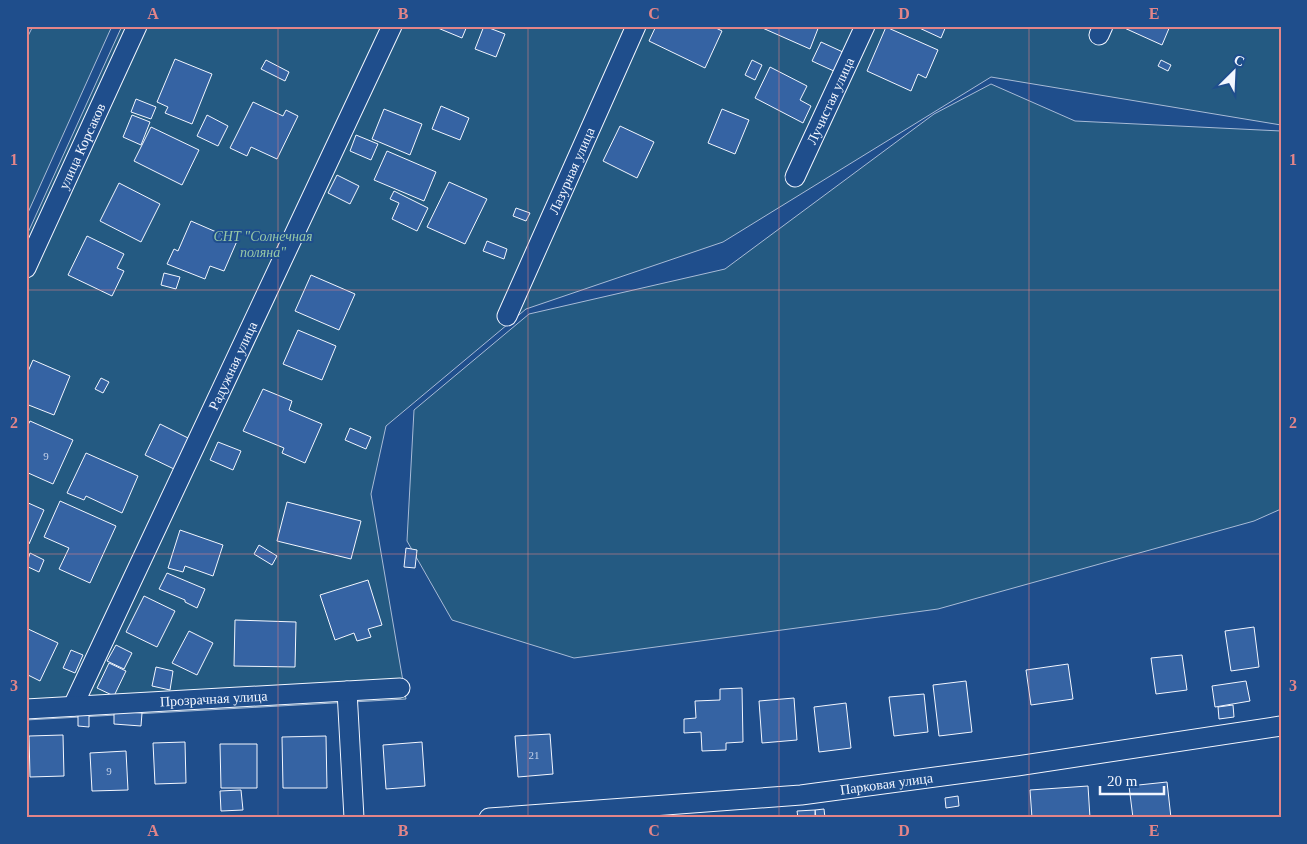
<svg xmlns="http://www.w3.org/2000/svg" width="1307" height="844" viewBox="0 0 1307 844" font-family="'Times New Roman',serif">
	<rect width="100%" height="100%" fill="#1f4e8c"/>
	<g fill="#245a82" stroke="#a8bbd7">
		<polygon points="33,26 112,26 26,217 26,40"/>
		<polygon points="122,26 1281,26 1281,125 991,77 723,242 526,309 386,426 371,494 406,699 26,720 26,237"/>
		<polygon points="991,84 1075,121 1281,131 1281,509 1254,521 938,609 574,658 452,620 407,541 414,410 529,314 725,269 934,114"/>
	</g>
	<g fill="#3563a3" stroke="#f2f6ff">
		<polygon points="433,26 467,26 462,38"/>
		<polygon points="484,26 505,34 496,57 475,49"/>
		<polygon points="656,26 712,26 722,31 705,68 649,41"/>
		<polygon points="758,26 819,26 810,49"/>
		<polygon points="915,26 946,26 941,38"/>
		<polygon points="1120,26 1170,26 1162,45"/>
		<polygon points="886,27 938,50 926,78 918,74 911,91 867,71"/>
		<polygon points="821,42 845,53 836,72 812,61"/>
		<polygon points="175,59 212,74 192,124 165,113 168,107 157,102"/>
		<polygon points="266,60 289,72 285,81 261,69"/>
		<polygon points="752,60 762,65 755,80 745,75"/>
		<polygon points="1161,60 1171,65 1168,71 1158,66"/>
		<polygon points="770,67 807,86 800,100 811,106 803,123 755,98"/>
		<polygon points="136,99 156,107 151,119 131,112"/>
		<polygon points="253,102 283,116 286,110 298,116 277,159 251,147 247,156 230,148"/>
		<polygon points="441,106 469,118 460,140 432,129"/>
		<polygon points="384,109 422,124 410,155 372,139"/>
		<polygon points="722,109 749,120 735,154 708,143"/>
		<polygon points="132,115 150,122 141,145 123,137"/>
		<polygon points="207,115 228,126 218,146 197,136"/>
		<polygon points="620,126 654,142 637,178 603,161"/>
		<polygon points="151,127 199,150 182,185 134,161"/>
		<polygon points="356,135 378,144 371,160 350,151"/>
		<polygon points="387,151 436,172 424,201 374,180"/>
		<polygon points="337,175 359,186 350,204 328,193"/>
		<polygon points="449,182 487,199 465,244 427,227"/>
		<polygon points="119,183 160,204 141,242 100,221"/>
		<polygon points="394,191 428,208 417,231 392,219 399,203 390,199"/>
		<polygon points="516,208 530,213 526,221 513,216"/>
		<polygon points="191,221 237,241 224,271 210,266 205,279 167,264 174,249 178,251"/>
		<polygon points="87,236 124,254 117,268 124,271 112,296 68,275"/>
		<polygon points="487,241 507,249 504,259 483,251"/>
		<polygon points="164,273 180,277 176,289 161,285"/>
		<polygon points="311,275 355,294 339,330 295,311"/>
		<polygon points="298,330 336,346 322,380 283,364"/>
		<polygon points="33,360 70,376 54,415 26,404 26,376"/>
		<polygon points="101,378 109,382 103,393 95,389"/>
		<polygon points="263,389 292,401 289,410 322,424 305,463 282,453 284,448 243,431"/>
		<polygon points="30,421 73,440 53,484 26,472 26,429"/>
		<polygon points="160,424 188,438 174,469 145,455"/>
		<polygon points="350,428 371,437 366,449 345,440"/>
		<polygon points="218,442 241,451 233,470 210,460"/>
		<polygon points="86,453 138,476 122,513 86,496 84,500 67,493"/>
		<polygon points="60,501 116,526 90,583 59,569 69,548 44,537"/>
		<polygon points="26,502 44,510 29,544 26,543"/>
		<polygon points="287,502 361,521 351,559 277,541"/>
		<polygon points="180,530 223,545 213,576 185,566 183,572 168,568"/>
		<polygon points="259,545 277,556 272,565 254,554"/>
		<polygon points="406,548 417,550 415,568 404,567"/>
		<polygon points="30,553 44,560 39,572 26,566"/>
		<polygon points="167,573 205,589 197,608 185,602 185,600 159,589"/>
		<polygon points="368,580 382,625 368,629 371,637 357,641 354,633 335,640 320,595"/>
		<polygon points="144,596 175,611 157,647 126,632"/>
		<polygon points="235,620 296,622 295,667 234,666"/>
		<polygon points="1254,627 1259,667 1231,671 1225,631"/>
		<polygon points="26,628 58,643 40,681 26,674"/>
		<polygon points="189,631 213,643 197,675 172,663"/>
		<polygon points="116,645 132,653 124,669 107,661"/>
		<polygon points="71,650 83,655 75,673 63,668"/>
		<polygon points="1182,655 1187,690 1156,694 1151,658"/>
		<polygon points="109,663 126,671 114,696 97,688"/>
		<polygon points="1068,664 1073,699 1031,705 1026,670"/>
		<polygon points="156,667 173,671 170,690 152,686"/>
		<polygon points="966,681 972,732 939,736 933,685"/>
		<polygon points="1246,681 1250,701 1215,707 1212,686"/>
		<polygon points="742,688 743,742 726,743 726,750 702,751 701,732 684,733 684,719 696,718 695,701 720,700 720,689"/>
		<polygon points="924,694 928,732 894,736 889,697"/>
		<polygon points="794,698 797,740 762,743 759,701"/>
		<polygon points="846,703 851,748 819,752 814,707"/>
		<polygon points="1233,705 1234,717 1219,719 1218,707"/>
		<polygon points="114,711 142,713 141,726 114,724"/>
		<polygon points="78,714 89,714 89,727 78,726"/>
		<polygon points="550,734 553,774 518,777 515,736"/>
		<polygon points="63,735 64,776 30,777 29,736"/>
		<polygon points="326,736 327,788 283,788 282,737"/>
		<polygon points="185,742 186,783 155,784 153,743"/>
		<polygon points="422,742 425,786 386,789 383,745"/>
		<polygon points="220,744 257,744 257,788 221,788"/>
		<polygon points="126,751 128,790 92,791 90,753"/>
		<polygon points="1167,782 1171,818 1133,818 1129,786"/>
		<polygon points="1088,786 1090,818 1032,818 1030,790"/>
		<polygon points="241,790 243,810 221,811 220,791"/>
		<polygon points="958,796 959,806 946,808 945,798"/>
		<polygon points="824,809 825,818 816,818 815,810"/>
		<polygon points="815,810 815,818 798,818 797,811"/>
	</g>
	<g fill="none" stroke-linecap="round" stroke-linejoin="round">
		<defs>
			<g id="street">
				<polyline points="1099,35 1103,26"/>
				<path id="s1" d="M795,177L865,26"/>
				<path id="s2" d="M26,268L137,26"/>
				<path id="s3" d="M507,316L636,26"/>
				<polyline points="347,691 354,818"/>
				<path id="s4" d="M73,706L392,26"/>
				<path id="s5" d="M26,709L400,688"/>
				<path id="s6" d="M489,818L801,795L1017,766L1281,726"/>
			</g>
		</defs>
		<use href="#street" stroke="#f2f6ff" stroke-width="21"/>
		<use href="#street" stroke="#1f4e8c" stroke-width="19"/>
	</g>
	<path fill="none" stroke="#e38589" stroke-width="1" stroke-opacity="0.55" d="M278,26V818M528,26V818M779,26V818M1029,26V818M26,290H1281M26,554H1281"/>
	<g text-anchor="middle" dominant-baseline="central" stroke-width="4" stroke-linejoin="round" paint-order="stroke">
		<g font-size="11" fill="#c3d1e8">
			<text x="46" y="456">9</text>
			<text x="534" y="755">21</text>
			<text x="109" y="771">9</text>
		</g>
		<g font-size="14" fill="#f2f6ff" stroke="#1f4e8c">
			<text stroke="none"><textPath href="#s1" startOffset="84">Лучистая улица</textPath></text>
			<text stroke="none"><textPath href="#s2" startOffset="134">улица Корсаков</textPath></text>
			<text stroke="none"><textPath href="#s3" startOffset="159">Лазурная улица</textPath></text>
			<text stroke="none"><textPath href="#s4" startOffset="376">Радужная улица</textPath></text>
			<text stroke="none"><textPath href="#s5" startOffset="188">Прозрачная улица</textPath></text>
			<text stroke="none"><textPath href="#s6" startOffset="399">Парковая улица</textPath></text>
		</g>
		<g font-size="14" font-style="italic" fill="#97c8a6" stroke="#1f4e8c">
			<text x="263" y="236">СНТ "Солнечная<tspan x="263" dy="16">поляна"</tspan></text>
		</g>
	</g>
	<rect width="1307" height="844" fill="none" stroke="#1f4e8c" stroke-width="55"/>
	<g transform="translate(1234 72) rotate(24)" stroke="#1f4e8c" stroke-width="4" paint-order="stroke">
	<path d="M0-4L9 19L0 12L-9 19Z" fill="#f2f6ff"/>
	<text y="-8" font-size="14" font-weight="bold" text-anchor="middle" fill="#f2f6ff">С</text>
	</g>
	<path d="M1100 786v8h64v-8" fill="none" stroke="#f2f6ff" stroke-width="2.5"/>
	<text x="1107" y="786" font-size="15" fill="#f2f6ff" stroke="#1f4e8c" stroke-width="4" paint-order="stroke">20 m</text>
	<rect x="28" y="28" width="1252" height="788" fill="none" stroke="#e38589" stroke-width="2"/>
	<g font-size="16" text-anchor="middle" font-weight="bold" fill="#e38589">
		<text x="153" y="19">A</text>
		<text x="403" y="19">B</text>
		<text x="654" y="19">C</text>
		<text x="904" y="19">D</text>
		<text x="1154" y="19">E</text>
		<text x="14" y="165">1</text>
		<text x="1293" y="165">1</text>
		<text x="14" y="428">2</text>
		<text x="1293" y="428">2</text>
		<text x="14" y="691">3</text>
		<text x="1293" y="691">3</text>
		<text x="153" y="836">A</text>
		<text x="403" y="836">B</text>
		<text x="654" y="836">C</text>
		<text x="904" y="836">D</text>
		<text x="1154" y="836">E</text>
	</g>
</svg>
